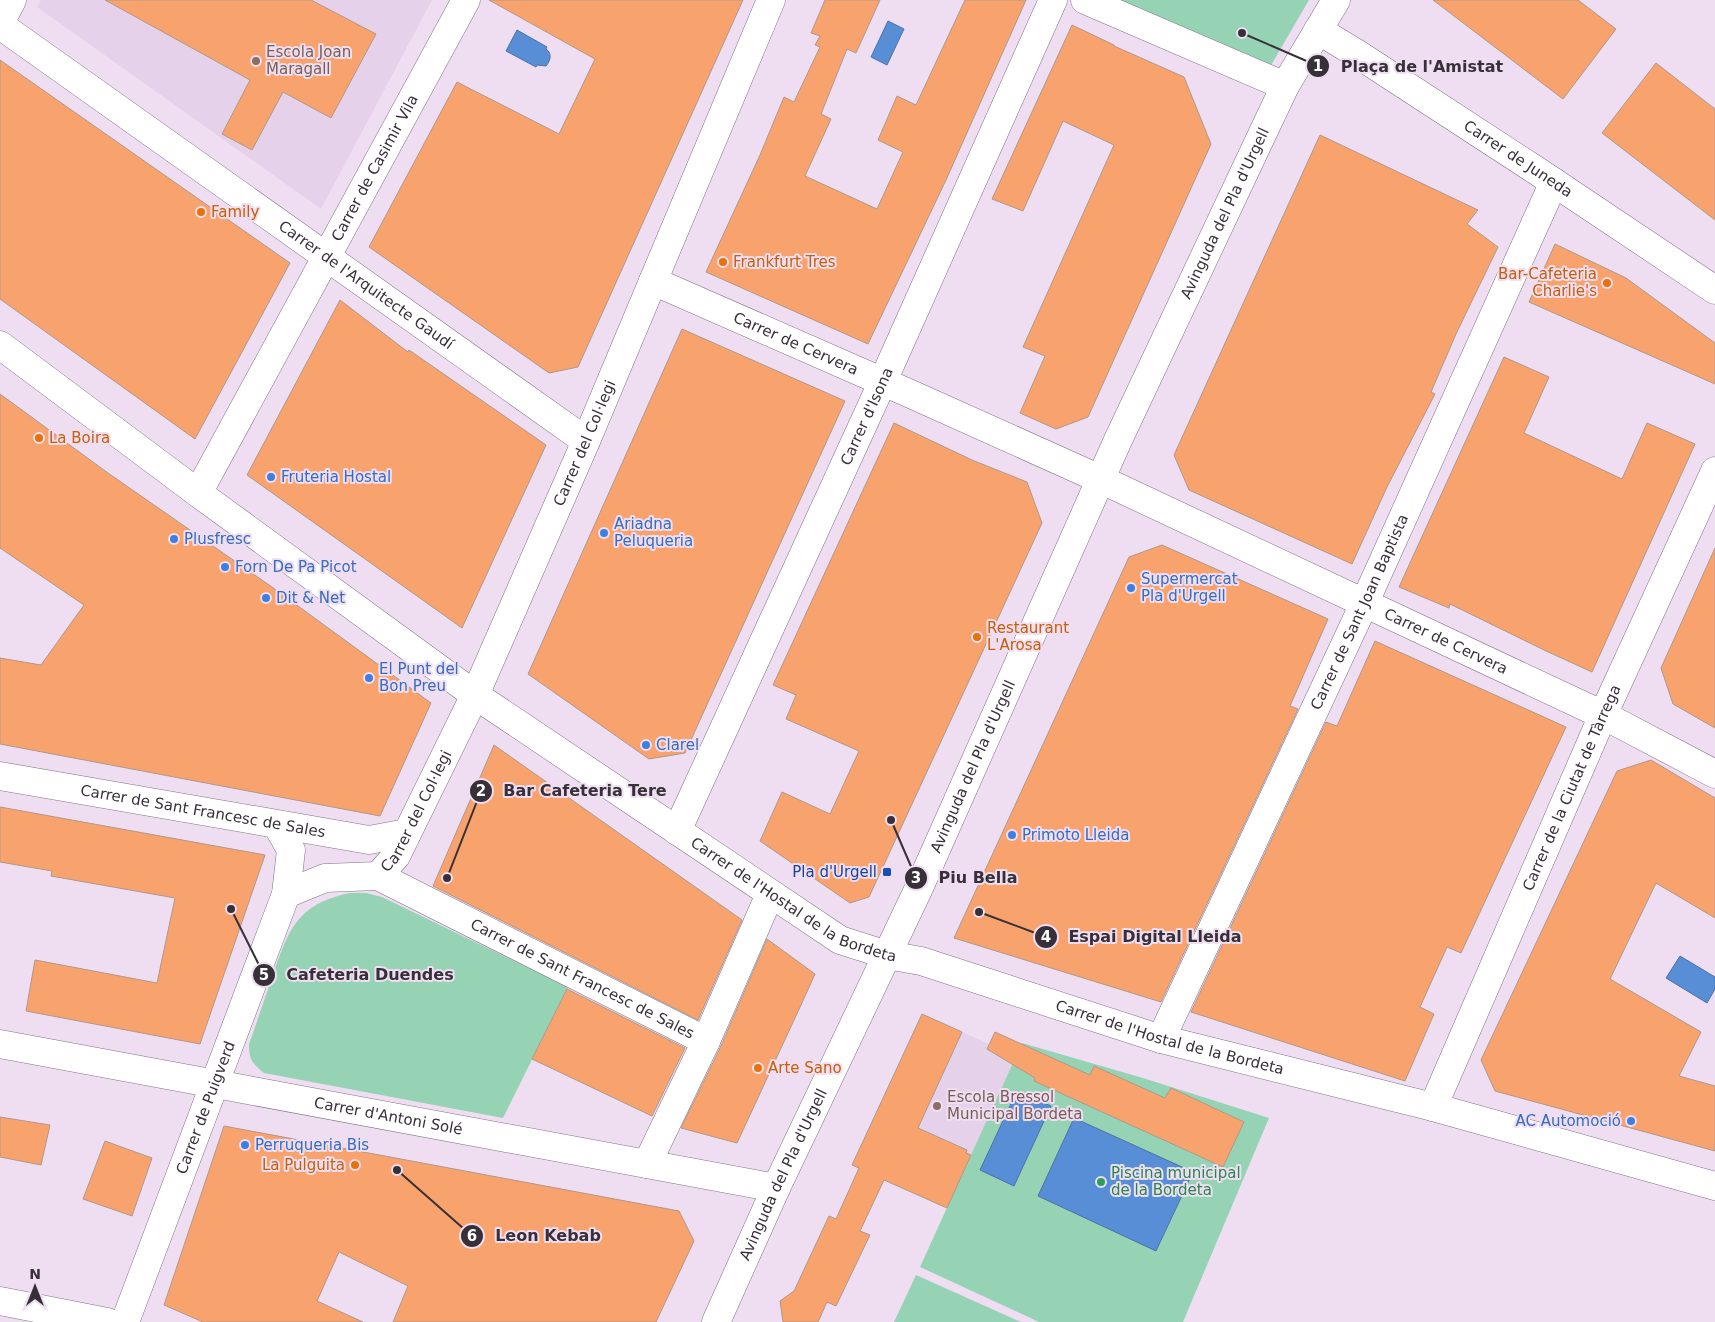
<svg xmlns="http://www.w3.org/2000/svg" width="1715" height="1322" viewBox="0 0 1715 1322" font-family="'DejaVu Sans',sans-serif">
	<rect width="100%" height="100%" fill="#efdef2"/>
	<g fill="#e6d1ea">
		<polygon points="41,0 432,0 321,209 37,7"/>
		<polygon points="922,1014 1016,1056 947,1208 852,1165"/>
	</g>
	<g fill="#96d3b5">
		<polygon points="1118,0 1309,0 1270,67"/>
		<path d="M350,893H366L382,897L568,987L503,1118L264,1073C252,1063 249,1060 249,1044C257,1022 264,1000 272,978C288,931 296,904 350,893Z"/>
		<polygon points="1022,1043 1143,1078 1269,1118 1183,1322 1039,1322 920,1267"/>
		<polygon points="916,1275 1021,1322 894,1322"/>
	</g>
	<g fill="#578ed6" stroke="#4d72a7">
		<polygon points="888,21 904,29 887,65 871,57"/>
		<path d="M517,30L547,47L546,49C552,53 551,60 546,66L537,65L536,67L506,51Z"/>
		<polygon points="1680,956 1715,977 1715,989 1707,1003 1666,978"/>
		<polygon points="1017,1091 1051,1106 1014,1186 980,1170"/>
		<polygon points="1074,1118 1193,1172 1156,1251 1038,1196"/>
	</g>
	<g fill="#f8a36d" stroke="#af988b">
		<polygon points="105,0 311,0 376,34 331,118 283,92 252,150 222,134 250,80"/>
		<polygon points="489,0 743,0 578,367 549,373 369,247 457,82 559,134 595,59"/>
		<polygon points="825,0 880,0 856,53 847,49 821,114 831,119 805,176 877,209 903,152 878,140 897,96 916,105 965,0 1026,0 946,180 868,344 706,272 760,155 784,97 794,102 820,47 815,45 820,36 811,33"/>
		<polygon points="1433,0 1578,0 1616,29 1563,99"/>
		<polygon points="1072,25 1114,45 1114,46 1184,77 1211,144 1088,417 1056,429 1020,413 1045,356 1023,347 1114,145 1063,121 1023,211 992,199"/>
		<polygon points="0,60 290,263 195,439 0,299"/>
		<polygon points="1656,63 1715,109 1715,220 1602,133"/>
		<polygon points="1320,135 1478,210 1467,224 1498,247 1456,334 1431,392 1435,394 1387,487 1352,564 1189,490 1174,455"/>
		<polygon points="1555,244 1626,278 1715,343 1715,384 1529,302"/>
		<polygon points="340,300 408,352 409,350 546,445 462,628 247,475"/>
		<polygon points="682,329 845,401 685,753 649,759 528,674"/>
		<polygon points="1504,357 1549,377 1524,433 1622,479 1647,423 1695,444 1592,672 1544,650 1450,604 1449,608 1399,587"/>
		<polygon points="0,394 108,473 272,587 431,703 380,816 0,744 0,658 41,665 84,605 0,548"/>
		<polygon points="894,423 972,460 1027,482 1042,523 869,897 850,903 760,841 782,792 830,814 859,751 786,719 796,695 773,685"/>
		<polygon points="1162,545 1328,619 1290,706 1298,709 1161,1002 954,938 1129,557"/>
		<polygon points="1715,548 1715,728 1673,704 1661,668"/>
		<polygon points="1375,641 1566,727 1461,953 1447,947 1420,1007 1434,1014 1405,1081 1191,1012 1326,722 1337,726"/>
		<polygon points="494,745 742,920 698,1020 433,886"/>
		<polygon points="1651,760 1715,798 1715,918 1656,883 1610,979 1701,1032 1679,1076 1715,1086 1715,1151 1495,1091 1481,1060 1617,771"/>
		<polygon points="0,807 265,855 200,1044 26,1011 35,960 157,983 175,898 51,876 52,871 0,862"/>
		<polygon points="767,939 815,974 801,1005 737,1143 681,1128 720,1048"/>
		<polygon points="567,989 685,1048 652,1116 532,1059"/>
		<polygon points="922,1014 962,1032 918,1128 967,1150 966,1153 971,1155 947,1208 884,1180 860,1231 870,1235 836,1306 827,1302 818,1322 783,1322 780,1301 794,1291 829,1216 836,1219 859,1168 852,1165"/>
		<polygon points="995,1032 1090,1075 1094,1066 1165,1098 1171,1088 1244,1122 1223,1167 1034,1081 1035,1078 987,1049"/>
		<polygon points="0,1117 50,1125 41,1165 0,1157"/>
		<polygon points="224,1126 679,1211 694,1241 656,1322 393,1322 408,1286 339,1252 317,1301 363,1322 203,1322 164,1305"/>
		<polygon points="105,1141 152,1158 132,1216 83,1199"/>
	</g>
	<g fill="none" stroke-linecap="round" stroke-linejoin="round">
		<defs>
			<g id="minor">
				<polyline points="1085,0 1285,86"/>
				<polyline points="0,23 12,0"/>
				<path id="s1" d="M0,25L586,441"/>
				<path id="s2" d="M1318,30L1359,55L1537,171L1715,290"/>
				<path id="s3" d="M653,281L913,395L1100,479L1603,715L1715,774"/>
				<path id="s4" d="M0,345L198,493L475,695L840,940L887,955L921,961L1161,1039L1433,1107L1715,1186"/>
				<path id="s5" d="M198,493L466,0"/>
				<path id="s6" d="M0,776L369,840L407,833"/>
				<path id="s7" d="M677,831L883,381L1053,0"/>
				<path id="s8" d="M378,876L396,856L475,695L586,441L771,0"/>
				<path id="s9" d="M286,894L325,878L378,876L706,1041"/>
				<path id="s10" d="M1161,1039L1364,604L1554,182"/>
				<path id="s11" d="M0,1044L776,1188"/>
				<path id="s12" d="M1433,1107L1603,715L1715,471"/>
				<polyline points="647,1164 706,1041 770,894"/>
				<polyline points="0,1301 107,1322"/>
				<path id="s13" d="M125,1322L286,894L291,850L277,825"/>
				<path id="s14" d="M716,1322L776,1188L918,890L1118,440L1285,86L1336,0"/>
			</g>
		</defs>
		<use href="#minor" stroke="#827285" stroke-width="29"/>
		<use href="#minor" stroke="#fff" stroke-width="28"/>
	</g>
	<g fill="#8d6e63" stroke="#efdef2" stroke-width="2">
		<circle cx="256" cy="61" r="5"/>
		<circle cx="937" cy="1106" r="5"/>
	</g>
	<g fill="#e8710a" stroke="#efdef2" stroke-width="2">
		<circle cx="201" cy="212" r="5"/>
		<circle cx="723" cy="262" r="5"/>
		<circle cx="1607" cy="283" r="5"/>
		<circle cx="39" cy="438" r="5"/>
		<circle cx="977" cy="637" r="5"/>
		<circle cx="758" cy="1068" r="5"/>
		<circle cx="355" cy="1165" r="5"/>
	</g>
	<g fill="#3f7fe0" stroke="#efdef2" stroke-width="2">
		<circle cx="271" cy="477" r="5"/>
		<circle cx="604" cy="533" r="5"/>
		<circle cx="174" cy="539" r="5"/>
		<circle cx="225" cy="567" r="5"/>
		<circle cx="1131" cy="588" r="5"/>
		<circle cx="266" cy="598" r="5"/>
		<circle cx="369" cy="678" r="5"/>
		<circle cx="646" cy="745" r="5"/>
		<circle cx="1012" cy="835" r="5"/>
		<circle cx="1631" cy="1121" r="5"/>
		<circle cx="245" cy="1145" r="5"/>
	</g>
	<rect fill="#1a4fb4" stroke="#efdef2" stroke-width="2" x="882" y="867" width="10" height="10" rx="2.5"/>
	<circle fill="#2e9e5b" stroke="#efdef2" stroke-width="2" cx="1101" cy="1182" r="5"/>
	<g text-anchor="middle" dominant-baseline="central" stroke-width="4" stroke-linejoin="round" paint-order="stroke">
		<g font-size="15" fill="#785e54" stroke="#efdef2" text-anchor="start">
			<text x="266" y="52">Escola Joan<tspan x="266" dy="17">Maragall</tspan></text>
			<text x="947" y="1097">Escola Bressol<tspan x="947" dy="17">Municipal Bordeta</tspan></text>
		</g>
		<g font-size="15" fill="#373038" stroke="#efdef2">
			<text stroke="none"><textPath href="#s2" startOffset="238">Carrer de Juneda</textPath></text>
			<text stroke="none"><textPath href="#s5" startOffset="370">Carrer de Casimir Vila</textPath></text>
			<text stroke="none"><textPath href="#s14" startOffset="1220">Avinguda del Pla d'Urgell</textPath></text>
			<text stroke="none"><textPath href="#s1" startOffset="449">Carrer de l'Arquitecte Gaudí</textPath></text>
			<text stroke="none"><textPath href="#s3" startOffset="156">Carrer de Cervera</textPath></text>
			<text stroke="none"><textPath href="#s7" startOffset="456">Carrer d'Isona</textPath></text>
			<text stroke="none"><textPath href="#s8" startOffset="481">Carrer del Col·legi</textPath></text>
			<text stroke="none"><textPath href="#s10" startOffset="471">Carrer de Sant Joan Baptista</textPath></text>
			<text stroke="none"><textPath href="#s3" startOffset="871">Carrer de Cervera</textPath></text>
			<text stroke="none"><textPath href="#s14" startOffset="612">Avinguda del Pla d'Urgell</textPath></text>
			<text stroke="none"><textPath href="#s12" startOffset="348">Carrer de la Ciutat de Tàrrega</textPath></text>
			<text stroke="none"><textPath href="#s8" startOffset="76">Carrer del Col·legi</textPath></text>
			<text stroke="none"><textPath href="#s6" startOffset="206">Carrer de Sant Francesc de Sales</textPath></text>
			<text stroke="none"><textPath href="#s4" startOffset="970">Carrer de l'Hostal de la Bordeta</textPath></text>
			<text stroke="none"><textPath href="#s9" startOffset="324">Carrer de Sant Francesc de Sales</textPath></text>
			<text stroke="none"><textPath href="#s4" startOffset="1374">Carrer de l'Hostal de la Bordeta</textPath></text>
			<text stroke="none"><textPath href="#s13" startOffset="229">Carrer de Puigverd</textPath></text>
			<text stroke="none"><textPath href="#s11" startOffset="395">Carrer d'Antoni Solé</textPath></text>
			<text stroke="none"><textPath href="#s14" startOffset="162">Avinguda del Pla d'Urgell</textPath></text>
		</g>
		<g font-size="15" fill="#c56008" stroke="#efdef2" text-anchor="start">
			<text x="211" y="212">Family</text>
			<text x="733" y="262">Frankfurt Tres</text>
			<text x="1597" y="274" text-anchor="end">Bar-Cafeteria<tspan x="1597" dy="17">Charlie's</tspan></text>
			<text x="49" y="438">La Boira</text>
			<text x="987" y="628">Restaurant<tspan x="987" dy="17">L'Arosa</tspan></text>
			<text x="768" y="1068">Arte Sano</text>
			<text x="345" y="1165" text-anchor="end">La Pulguita</text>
		</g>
		<g font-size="15" fill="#366cbe" stroke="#efdef2" text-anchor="start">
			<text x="281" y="477">Fruteria Hostal</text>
			<text x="614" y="524">Ariadna<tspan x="614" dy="17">Peluqueria</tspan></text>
			<text x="184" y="539">Plusfresc</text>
			<text x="235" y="567">Forn De Pa Picot</text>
			<text x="1141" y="579">Supermercat<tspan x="1141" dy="17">Pla d'Urgell</tspan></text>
			<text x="276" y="598">Dit &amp; Net</text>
			<text x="379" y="669">El Punt del<tspan x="379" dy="17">Bon Preu</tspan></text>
			<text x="656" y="745">Clarel</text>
			<text x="1022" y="835">Primoto Lleida</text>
			<text x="1621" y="1121" text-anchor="end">AC Automoció</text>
			<text x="255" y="1145">Perruqueria Bis</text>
		</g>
		<g font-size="15" fill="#164399" stroke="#efdef2" text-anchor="end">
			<text x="877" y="872">Pla d'Urgell</text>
		</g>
		<g font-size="15" fill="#27864d" stroke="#efdef2" text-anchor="start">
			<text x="1111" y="1173">Piscina municipal<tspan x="1111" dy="17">de la Bordeta</tspan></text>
		</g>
	</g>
	<path fill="none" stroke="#373038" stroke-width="2" d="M1242 33L1318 66M447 878L481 791M891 820L916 878M979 912L1046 937M231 909L264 975M397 1170L472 1236"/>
	<g fill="#373038" stroke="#efdef2" stroke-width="2">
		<circle cx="1242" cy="33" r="5"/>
		<circle cx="447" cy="878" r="5"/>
		<circle cx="891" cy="820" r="5"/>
		<circle cx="979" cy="912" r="5"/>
		<circle cx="231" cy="909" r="5"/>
		<circle cx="397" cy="1170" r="5"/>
		<circle cx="1318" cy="66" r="12"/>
		<circle cx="481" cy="791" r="12"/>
		<circle cx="916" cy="878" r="12"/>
		<circle cx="1046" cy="937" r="12"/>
		<circle cx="264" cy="975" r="12"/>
		<circle cx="472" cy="1236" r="12"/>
	</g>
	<g font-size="15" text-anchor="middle" font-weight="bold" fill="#fff">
		<text x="1318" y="71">1</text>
		<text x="481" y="796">2</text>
		<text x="916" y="883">3</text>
		<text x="1046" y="942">4</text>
		<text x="264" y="980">5</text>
		<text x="472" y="1241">6</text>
	</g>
	<g font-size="16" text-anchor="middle" font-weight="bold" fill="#373038" stroke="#efdef2" stroke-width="4" stroke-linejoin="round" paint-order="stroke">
		<text x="1422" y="72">Plaça de l'Amistat</text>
		<text x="585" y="796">Bar Cafeteria Tere</text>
		<text x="978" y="883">Piu Bella</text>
		<text x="1155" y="942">Espai Digital Lleida</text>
		<text x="370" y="980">Cafeteria Duendes</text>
		<text x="548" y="1241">Leon Kebab</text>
	</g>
	<g transform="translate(35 1287)" stroke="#efdef2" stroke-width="4" paint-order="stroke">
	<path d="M0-4L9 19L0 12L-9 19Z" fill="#373038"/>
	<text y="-8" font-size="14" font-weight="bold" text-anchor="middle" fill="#373038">N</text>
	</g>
</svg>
